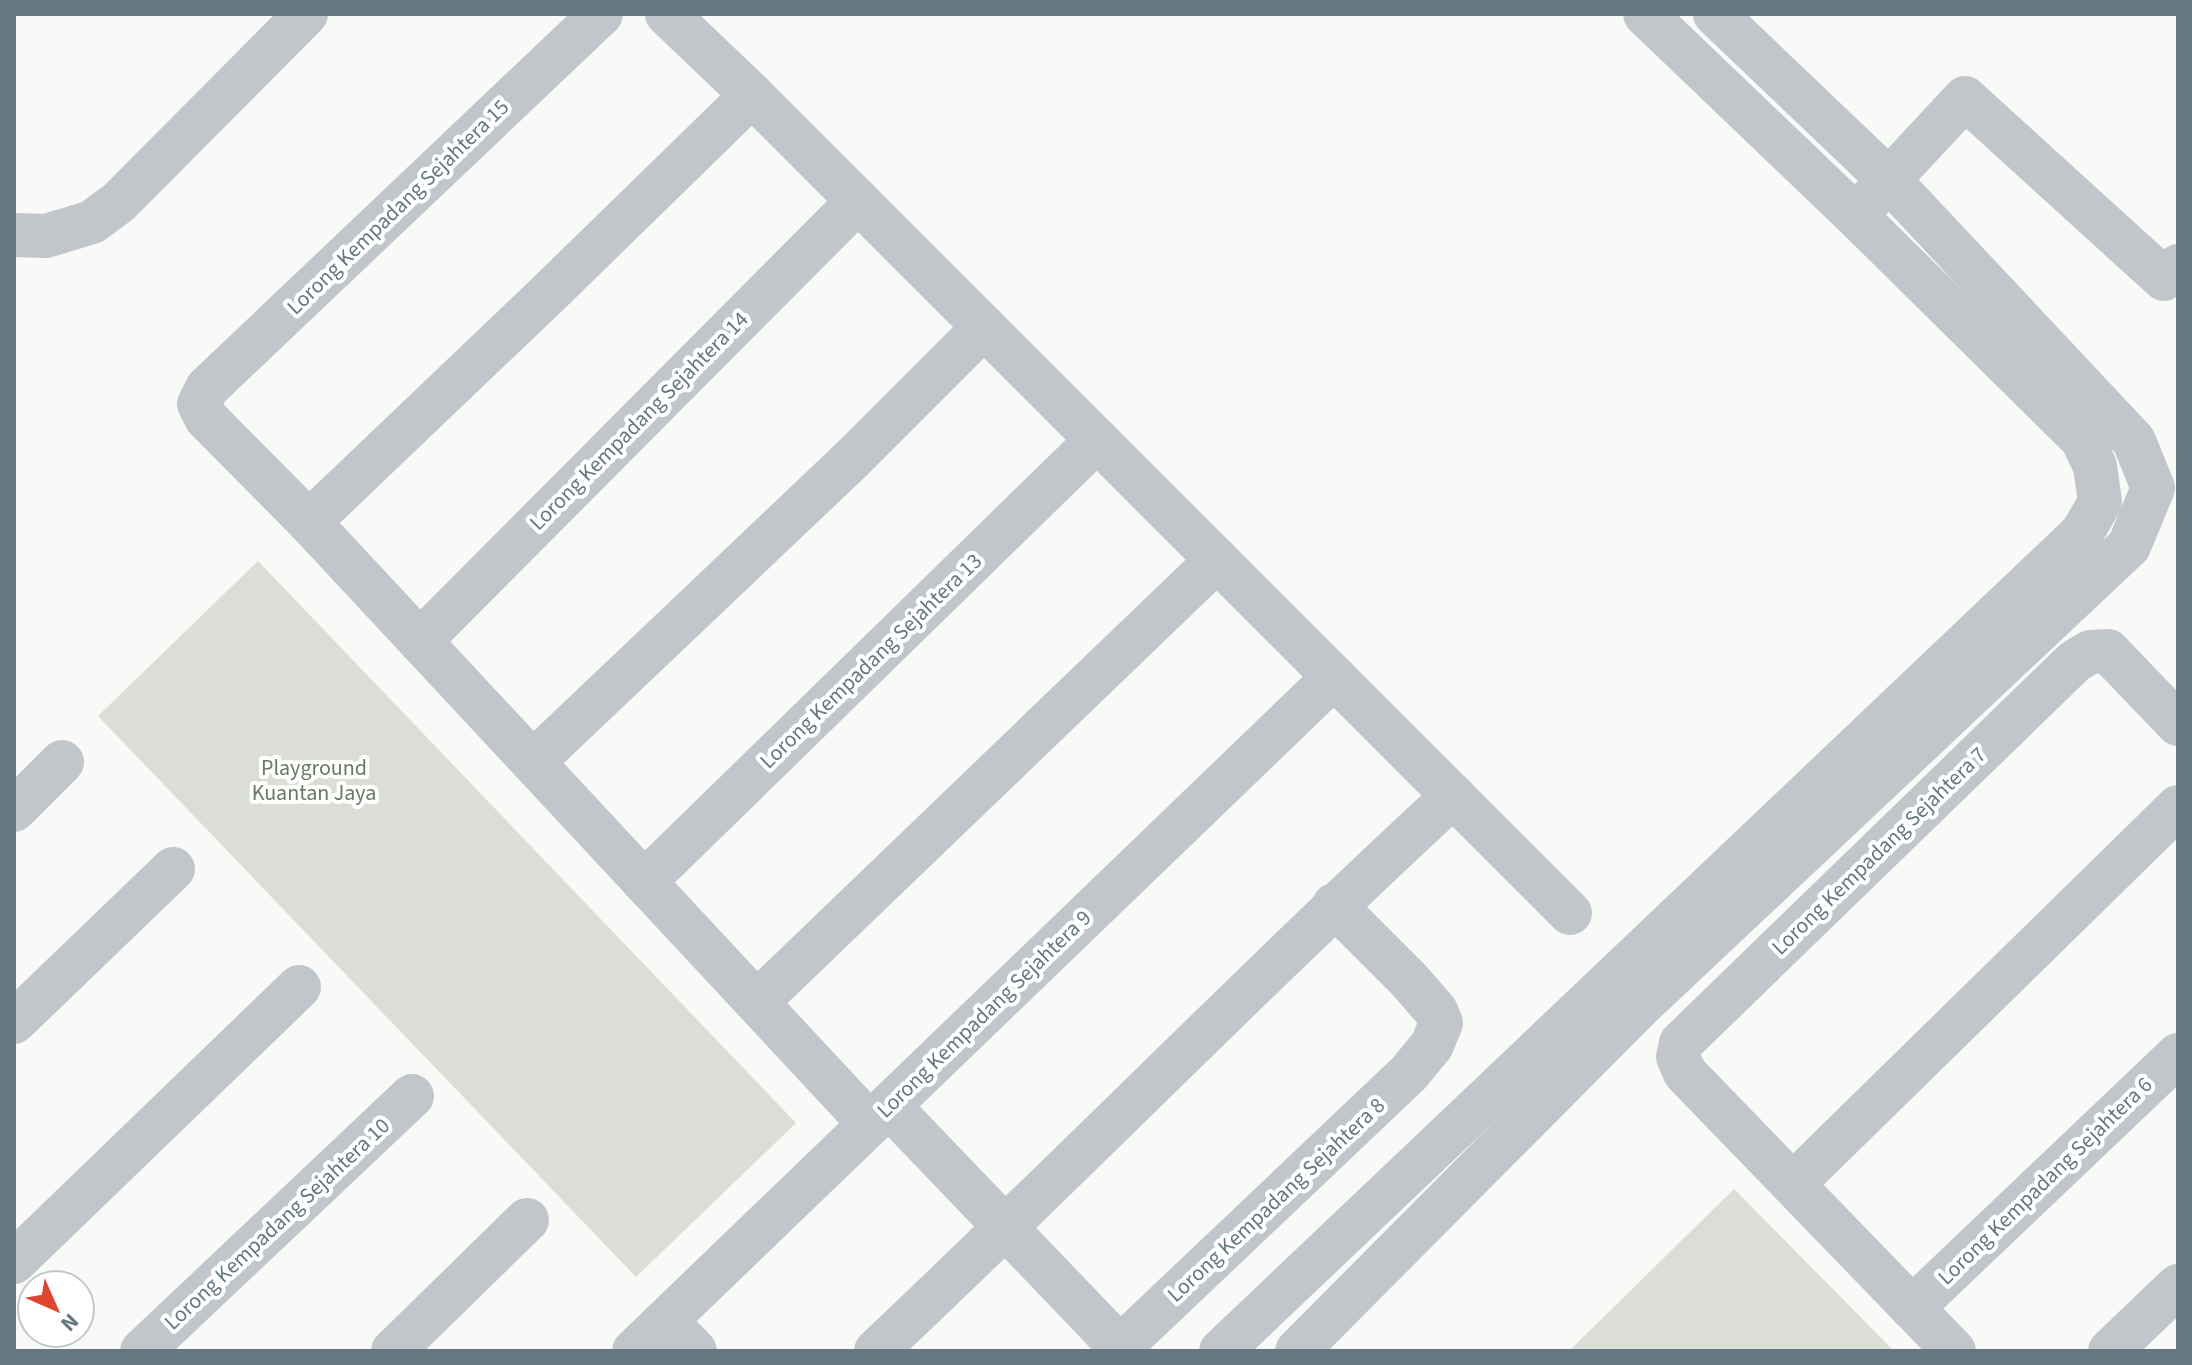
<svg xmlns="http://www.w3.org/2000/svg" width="2192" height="1365" viewBox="0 0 2192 1365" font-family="'Source Sans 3',sans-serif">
	<rect width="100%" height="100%" fill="#f9f9f7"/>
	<g fill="#daded6">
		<polygon points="258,561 796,1123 636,1277 98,716"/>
		<polygon points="1734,1189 1894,1351 1569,1351"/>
	</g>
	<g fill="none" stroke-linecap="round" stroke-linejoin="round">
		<g stroke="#c0c6c9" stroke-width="44">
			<polyline points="601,14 207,388 199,404 206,418 309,522 870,1124"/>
			<polyline points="667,14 752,95 1570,913"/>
			<polyline points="1869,201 1965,98 2164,279 2178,266"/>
			<polyline points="14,235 46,236 92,222 119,202 306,14"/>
			<polyline points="309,522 551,291 752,95"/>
			<polyline points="420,641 858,201"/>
			<polyline points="533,762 852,459 984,327"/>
			<polyline points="14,810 62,762"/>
			<polyline points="644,882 1097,440"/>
			<polyline points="757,1002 1217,560"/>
			<polyline points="14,1022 173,869"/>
			<polyline points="889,1106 1120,1347"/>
			<polyline points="1793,1184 2178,807"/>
			<polyline points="14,1262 299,987"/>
			<polyline points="1912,1308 2178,1055"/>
			<polyline points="666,1321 695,1351"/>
			<polyline points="142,1351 412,1096"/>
			<polyline points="393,1351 527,1220"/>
			<polyline points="634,1351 1334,677"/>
			<path d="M876,1351C1070,1168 1257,977 1453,796"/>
			<polyline points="1116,1351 1409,1073 1432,1045 1441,1023 1436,1011 1409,980 1334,905"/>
			<polyline points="1221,1351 2082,533 2100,502 2095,466 2082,439 1856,216 1645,14"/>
			<polyline points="1297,1351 1639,1007 2129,546 2153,488 2134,441 1888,179 1715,14"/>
			<polyline points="1954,1351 1685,1073 1678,1057 1681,1043 2075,661 2090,652 2108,651 2178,724"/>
			<polyline points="2110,1351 2178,1286"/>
		</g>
	</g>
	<g text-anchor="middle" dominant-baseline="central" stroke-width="8" stroke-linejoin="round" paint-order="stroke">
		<g font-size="22" fill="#657881" stroke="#fff">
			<text transform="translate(398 207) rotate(-44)">Lorong Kempadang Sejahtera 15</text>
			<text transform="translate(639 421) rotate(-45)">Lorong Kempadang Sejahtera 14</text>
			<text transform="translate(871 661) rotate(-44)">Lorong Kempadang Sejahtera 13</text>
			<text transform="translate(1879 851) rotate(-44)">Lorong Kempadang Sejahtera 7</text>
			<text transform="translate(984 1014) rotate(-44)">Lorong Kempadang Sejahtera 9</text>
			<text transform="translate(2045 1181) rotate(-44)">Lorong Kempadang Sejahtera 6</text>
			<text transform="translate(1276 1200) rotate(-43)">Lorong Kempadang Sejahtera 8</text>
			<text transform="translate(277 1224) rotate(-43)">Lorong Kempadang Sejahtera 10</text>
		</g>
		<g font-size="22" fill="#6a7964" stroke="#fff">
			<text x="314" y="768">Playground<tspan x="314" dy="25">Kuantan Jaya</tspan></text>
		</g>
	</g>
	<rect width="2192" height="1365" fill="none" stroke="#657881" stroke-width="32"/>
	<g transform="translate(56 1309) rotate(135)"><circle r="38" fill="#ffffff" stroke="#c1c9cd" stroke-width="2"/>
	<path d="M0-6L14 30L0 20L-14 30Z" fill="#de4532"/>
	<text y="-12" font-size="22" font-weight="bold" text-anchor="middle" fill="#657881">N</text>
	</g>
</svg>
